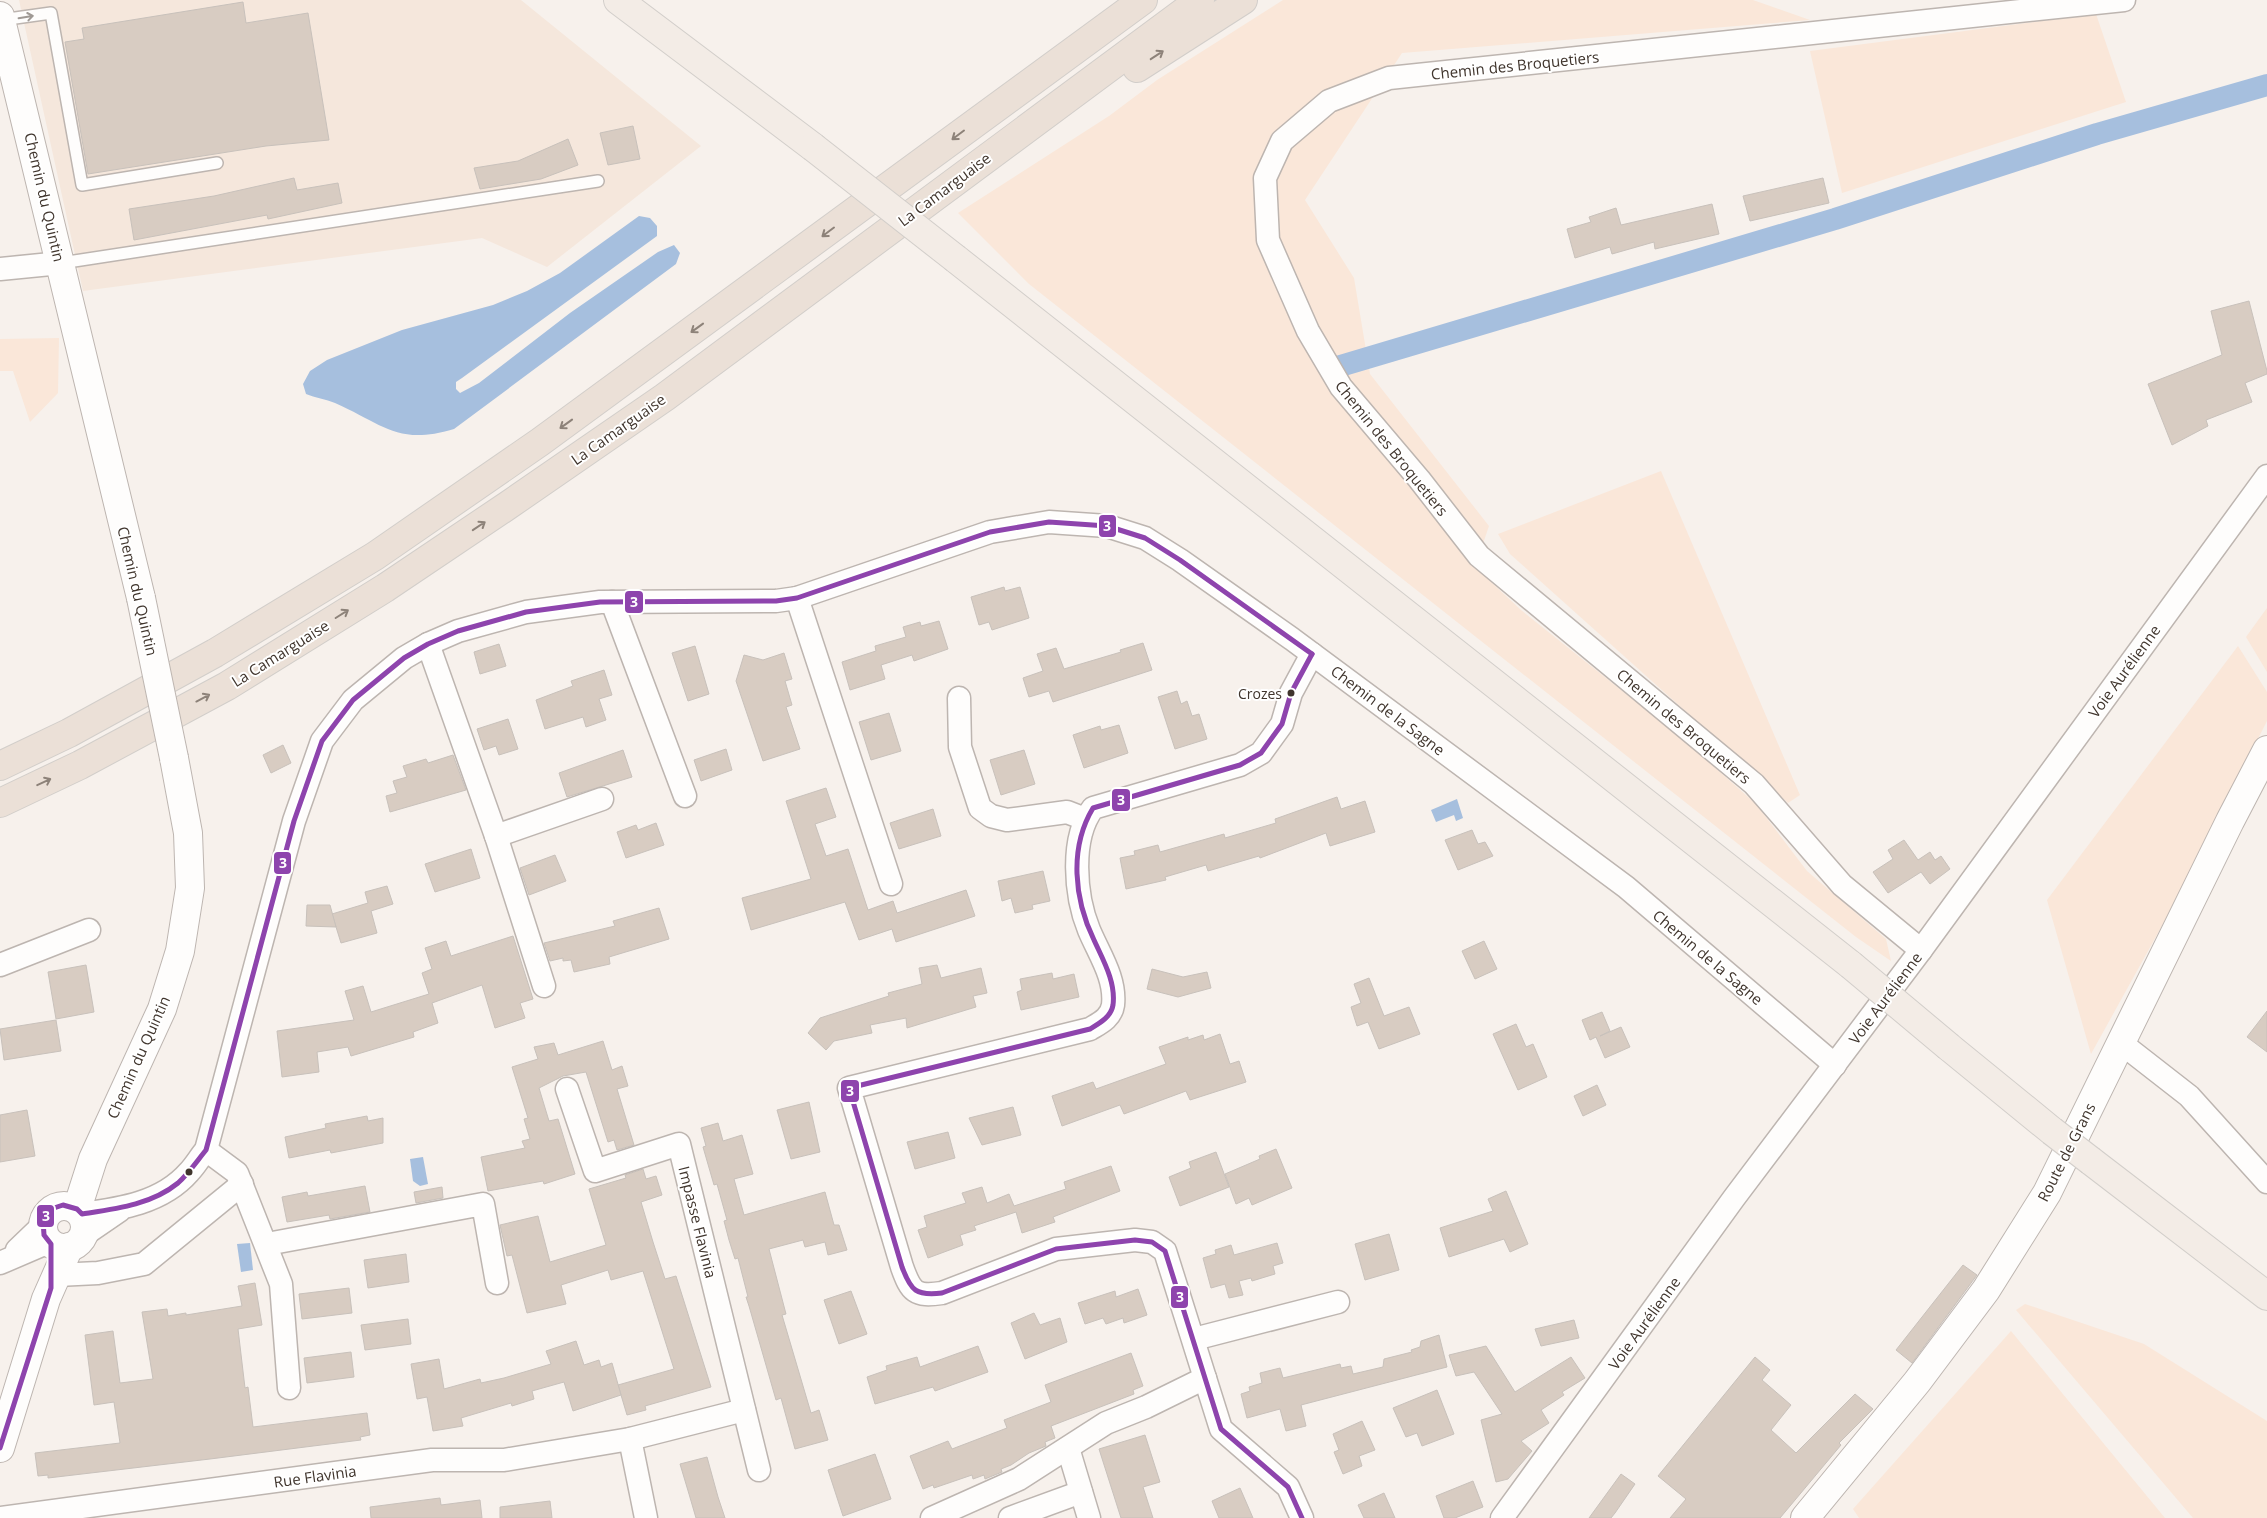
<svg xmlns="http://www.w3.org/2000/svg" width="2267" height="1518" viewBox="0 0 2267 1518" font-family="'Open Sans',sans-serif">
	<rect width="100%" height="100%" fill="#f7f1ec"/>
	<polygon fill="#f5e7dc" points="19,0 521,0 701,146 547,267 482,238 83,291"/>
	<g fill="#fae7d9">
		<polygon points="1283,0 1753,0 1810,20 1402,53 1305,200 1354,278 1370,374 1489,526 1475,567 1521,610 1685,741 1756,804 1807,871 1886,939 1891,961 1856,937 1029,284 958,213 1109,116 1157,80"/>
		<polygon points="2096,14 2126,102 1842,193 1810,51"/>
		<polygon points="59,338 58,393 30,422 13,371 0,371 0,339"/>
		<polygon points="1661,471 1800,795 1788,803 1510,554 1498,534"/>
		<polygon points="2267,608 2267,672 2246,637"/>
		<polygon points="2238,646 2267,692 2267,721 2174,904 2091,1054 2047,900"/>
		<polygon points="2025,1304 2144,1344 2267,1421 2267,1518 2193,1518 2016,1310"/>
		<polygon points="2011,1331 2165,1518 1859,1518 1853,1509"/>
	</g>
	<g fill="#a6bfde">
		<path d="M639,216L650,218L657,226V236L462,378L456,382V389L460,393L479,383L570,313L658,252L674,245L680,253L676,264L454,429C397,446 383,424 335,403C326,399 315,398 306,394L303,384L310,371L327,360L402,330L493,305L527,291L560,273Z"/>
		<polygon points="1457,799 1463,818 1456,821 1454,815 1436,822 1431,810"/>
		<polygon points="423,1157 428,1184 420,1186 413,1181 410,1159"/>
		<polygon points="250,1243 253,1270 241,1272 237,1244"/>
	</g>
	<g fill="none" stroke-linecap="round" stroke-linejoin="round">
		<polyline stroke="#a6bfde" stroke-width="22" points="1337,367 1835,219 2097,134 2267,85"/>
	</g>
	<g fill="#d8ccc2" stroke="#c8c1bb">
		<polygon points="243,2 246,23 308,13 329,140 266,146 88,174 65,42 84,39 82,28"/>
		<polygon points="633,126 640,159 608,165 600,133"/>
		<polygon points="568,139 578,165 541,179 480,189 474,168 518,161"/>
		<polygon points="294,178 297,190 338,183 342,203 268,219 267,215 134,240 129,209 214,196"/>
		<polygon points="1823,178 1829,203 1750,221 1743,196"/>
		<polygon points="1712,204 1719,234 1655,249 1654,242 1612,254 1610,247 1575,258 1567,229 1591,222 1589,217 1616,208 1621,225"/>
		<polygon points="2249,301 2267,371 2267,374 2245,383 2252,402 2206,420 2208,426 2172,445 2148,384 2222,355 2211,311"/>
		<polygon points="1004,587 1005,591 1020,587 1029,618 992,630 989,622 979,625 971,597"/>
		<polygon points="939,621 948,649 914,661 912,655 881,665 885,679 850,690 842,662 876,651 875,646 906,637 903,627 920,622 921,626"/>
		<polygon points="1143,643 1152,670 1053,702 1049,691 1029,697 1023,678 1043,671 1037,654 1056,648 1064,669 1121,652 1120,650"/>
		<polygon points="499,644 506,666 480,674 474,652"/>
		<polygon points="695,646 709,694 688,701 672,653"/>
		<polygon points="784,653 792,679 785,681 792,705 786,707 800,749 763,761 736,681 744,655 763,660"/>
		<polygon points="604,670 612,695 599,699 606,720 586,727 583,717 545,729 536,700 573,686 571,681"/>
		<polygon points="1177,691 1181,704 1187,701 1192,716 1199,714 1207,739 1175,749 1158,697"/>
		<polygon points="889,713 901,751 871,760 859,722"/>
		<polygon points="508,719 518,749 499,755 496,746 484,750 477,729"/>
		<polygon points="1119,725 1128,753 1084,768 1073,735 1100,726 1101,730"/>
		<polygon points="283,745 291,763 271,773 263,755"/>
		<polygon points="726,749 732,770 701,781 694,760"/>
		<polygon points="623,750 632,777 567,797 559,773"/>
		<polygon points="1024,750 1035,784 1001,795 990,760"/>
		<polygon points="453,755 466,790 390,812 386,796 397,793 393,781 407,777 403,766 426,759 428,763"/>
		<polygon points="826,788 836,817 815,824 826,856 848,849 868,910 893,901 897,913 966,890 975,916 896,942 892,929 859,940 845,902 751,930 742,898 811,879 786,801"/>
		<polygon points="1337,797 1341,809 1365,801 1375,832 1330,846 1326,833 1260,858 1259,856 1208,871 1206,865 1165,877 1166,880 1126,889 1120,858 1135,855 1134,851 1158,845 1160,852 1224,834 1225,838 1276,823 1275,819"/>
		<polygon points="933,809 941,836 899,849 890,823"/>
		<polygon points="656,823 664,845 626,858 617,832 636,825 638,830"/>
		<polygon points="1472,830 1478,844 1485,842 1493,856 1458,870 1445,840"/>
		<polygon points="1904,840 1918,860 1930,852 1935,860 1941,856 1950,869 1930,884 1921,872 1888,893 1873,872 1893,859 1888,850"/>
		<polygon points="471,849 480,878 435,892 425,864"/>
		<polygon points="555,855 566,881 529,895 520,868"/>
		<polygon points="1043,871 1050,901 1032,905 1033,909 1015,913 1011,898 1002,901 998,881"/>
		<polygon points="387,886 393,904 371,911 377,933 341,943 332,914 368,903 365,892"/>
		<polygon points="307,905 330,905 336,927 306,926"/>
		<polygon points="659,908 669,939 609,957 610,964 574,972 571,960 563,961 563,958 550,961 544,943 615,926 613,921"/>
		<polygon points="513,936 533,999 520,1003 525,1018 495,1028 482,985 432,1003 438,1023 413,1032 414,1037 351,1056 348,1047 317,1052 319,1072 282,1077 277,1031 354,1020 345,991 363,986 371,1012 429,994 422,973 432,969 425,948 446,941 451,956"/>
		<polygon points="1484,941 1497,969 1475,979 1462,951"/>
		<polygon points="86,965 94,1012 56,1019 48,972"/>
		<polygon points="937,965 941,978 981,968 987,993 973,996 976,1007 907,1028 906,1018 870,1025 872,1033 834,1041 826,1050 808,1033 820,1018 889,996 888,993 922,984 919,968"/>
		<polygon points="1152,969 1183,977 1207,972 1211,988 1178,997 1147,989"/>
		<polygon points="1052,973 1053,979 1074,974 1079,997 1021,1010 1017,992 1022,990 1020,979"/>
		<polygon points="1369,978 1384,1016 1409,1007 1420,1034 1379,1049 1368,1022 1357,1026 1351,1007 1361,1003 1354,984"/>
		<polygon points="2267,1011 2267,1052 2247,1037"/>
		<polygon points="1602,1012 1610,1031 1600,1036 1621,1027 1630,1047 1605,1058 1596,1037 1590,1040 1582,1020"/>
		<polygon points="56,1020 61,1051 4,1060 0,1029"/>
		<polygon points="1516,1024 1526,1047 1533,1044 1547,1077 1518,1090 1493,1034"/>
		<polygon points="1220,1034 1230,1064 1239,1061 1246,1082 1190,1100 1186,1091 1124,1114 1120,1105 1062,1126 1052,1096 1093,1082 1096,1089 1166,1064 1159,1047 1188,1037 1188,1040 1203,1035 1204,1040"/>
		<polygon points="603,1041 612,1070 622,1066 628,1086 617,1089 634,1145 617,1150 614,1140 608,1142 586,1072 563,1076 539,1088 549,1121 558,1119 575,1174 544,1184 543,1181 488,1191 481,1157 525,1148 522,1141 530,1139 524,1119 528,1118 512,1067 538,1059 534,1047 554,1043 558,1055"/>
		<polygon points="1597,1085 1606,1105 1583,1116 1574,1096"/>
		<polygon points="809,1102 820,1152 791,1159 777,1110"/>
		<polygon points="1013,1107 1021,1135 982,1145 969,1118"/>
		<polygon points="27,1110 35,1156 0,1162 0,1115"/>
		<polygon points="367,1116 368,1121 383,1118 383,1143 331,1153 330,1150 289,1158 285,1137 326,1128 325,1124"/>
		<polygon points="718,1123 723,1141 742,1135 753,1174 734,1179 744,1215 825,1192 834,1225 839,1225 847,1250 828,1255 825,1242 805,1247 803,1240 769,1249 786,1314 782,1315 811,1413 819,1410 828,1440 795,1449 781,1398 776,1400 749,1306 746,1297 748,1297 738,1258 735,1259 729,1240 724,1221 727,1220 717,1184 714,1185 703,1147 706,1146 701,1128"/>
		<polygon points="948,1132 955,1158 915,1169 907,1142"/>
		<polygon points="1276,1149 1292,1188 1252,1205 1249,1198 1236,1204 1225,1174 1260,1159 1259,1156"/>
		<polygon points="1216,1152 1229,1187 1180,1206 1169,1177 1191,1168 1189,1162"/>
		<polygon points="1111,1166 1120,1191 1053,1217 1055,1222 1022,1233 1016,1212 974,1226 976,1230 960,1235 963,1245 928,1258 918,1230 927,1227 924,1216 966,1203 962,1193 982,1187 987,1203 1009,1194 1014,1206 1066,1189 1064,1182"/>
		<polygon points="643,1169 646,1179 656,1176 662,1195 641,1202 653,1242 665,1279 676,1276 711,1387 645,1406 646,1410 627,1415 618,1385 674,1369 643,1271 611,1280 608,1270 561,1285 566,1304 527,1313 512,1255 507,1256 500,1225 538,1216 550,1262 606,1245 589,1189 626,1178 625,1175"/>
		<polygon points="365,1186 370,1212 330,1219 329,1215 287,1222 282,1197 307,1192 308,1196"/>
		<polygon points="442,1187 443,1198 416,1203 414,1192"/>
		<polygon points="1506,1191 1528,1244 1510,1252 1504,1239 1449,1257 1440,1228 1493,1211 1488,1199"/>
		<polygon points="1389,1234 1399,1270 1365,1280 1355,1244"/>
		<polygon points="1277,1243 1283,1263 1273,1266 1275,1274 1252,1281 1251,1278 1239,1281 1243,1295 1229,1298 1225,1284 1211,1288 1203,1258 1216,1254 1215,1250 1231,1245 1234,1255"/>
		<polygon points="406,1254 409,1282 368,1288 364,1260"/>
		<polygon points="1963,1265 1977,1275 1912,1363 1896,1350"/>
		<polygon points="255,1283 262,1325 238,1329 245,1388 248,1387 253,1427 367,1413 370,1435 360,1437 361,1440 210,1459 48,1478 48,1475 38,1476 35,1453 120,1443 114,1402 94,1405 85,1335 113,1331 120,1383 153,1379 142,1312 167,1309 168,1316 186,1313 186,1315 242,1306 238,1286"/>
		<polygon points="349,1288 352,1313 302,1319 299,1294"/>
		<polygon points="1138,1289 1147,1315 1124,1323 1123,1318 1106,1324 1103,1318 1085,1324 1078,1303 1115,1291 1116,1297"/>
		<polygon points="851,1291 867,1334 839,1344 824,1300"/>
		<polygon points="1034,1313 1040,1325 1060,1318 1067,1342 1025,1359 1011,1323"/>
		<polygon points="408,1319 411,1344 365,1350 361,1325"/>
		<polygon points="1574,1320 1579,1338 1541,1346 1535,1329"/>
		<polygon points="1439,1335 1447,1367 1301,1405 1306,1426 1286,1431 1280,1409 1247,1418 1241,1394 1250,1391 1249,1387 1262,1383 1260,1373 1280,1368 1283,1378 1340,1364 1341,1368 1351,1366 1353,1374 1383,1367 1384,1359 1412,1352 1411,1350 1420,1347 1421,1341"/>
		<polygon points="576,1341 584,1365 599,1360 601,1367 612,1363 621,1395 573,1411 564,1382 532,1391 534,1399 512,1406 511,1403 461,1418 463,1426 433,1431 427,1397 417,1399 411,1364 439,1359 444,1389 480,1379 481,1383 504,1378 551,1364 546,1351"/>
		<polygon points="978,1346 988,1372 935,1391 933,1387 875,1404 867,1377 887,1370 886,1366 917,1357 920,1367"/>
		<polygon points="1486,1346 1515,1392 1571,1357 1585,1378 1562,1392 1564,1395 1541,1410 1549,1423 1521,1441 1532,1451 1508,1479 1496,1482 1481,1420 1502,1414 1474,1372 1456,1376 1449,1355"/>
		<polygon points="351,1352 354,1377 307,1383 304,1358"/>
		<polygon points="1131,1353 1143,1386 1133,1390 1134,1394 1051,1426 1055,1438 1045,1442 1046,1446 1029,1453 1011,1465 1001,1469 1002,1472 985,1479 984,1475 973,1479 972,1475 934,1488 933,1485 923,1489 910,1456 948,1441 952,1449 1007,1428 1004,1420 1051,1402 1045,1385"/>
		<polygon points="1755,1357 1770,1370 1762,1380 1791,1405 1771,1430 1796,1453 1855,1394 1873,1409 1839,1443 1841,1445 1780,1518 1670,1518 1686,1499 1658,1476"/>
		<polygon points="1437,1390 1454,1434 1422,1446 1417,1433 1406,1437 1393,1408"/>
		<polygon points="1362,1421 1375,1450 1359,1456 1362,1466 1343,1474 1334,1452 1339,1450 1333,1434"/>
		<polygon points="1145,1435 1160,1482 1143,1487 1153,1518 1121,1518 1099,1449"/>
		<polygon points="875,1454 891,1499 843,1516 828,1470"/>
		<polygon points="707,1457 718,1497 725,1518 696,1518 689,1494 680,1464"/>
		<polygon points="1621,1474 1635,1484 1615,1513 1611,1518 1589,1518"/>
		<polygon points="1473,1481 1483,1507 1455,1518 1444,1518 1436,1496"/>
		<polygon points="1240,1488 1253,1518 1219,1518 1212,1501"/>
		<polygon points="1384,1493 1395,1518 1364,1518 1358,1505"/>
		<polygon points="440,1498 441,1505 480,1500 482,1518 371,1518 370,1507"/>
		<polygon points="550,1501 552,1518 500,1518 500,1507"/>
	</g>
	<g fill="none" stroke-linecap="round" stroke-linejoin="round">
		<defs>
			<g id="lane">
				<polyline points="1,20 51,13 82,185 217,163"/>
				<polyline points="61,263 598,181"/>
			</g>
			<g id="street">
				<polyline points="0,269 61,263"/>
				<polyline points="797,598 891,884"/>
				<polyline points="612,602 685,796"/>
				<polyline points="428,644 496,836 544,986"/>
				<polyline points="959,698 960,747 980,808 991,816 1007,820 1067,812 1085,819"/>
				<polyline points="496,836 602,799"/>
				<polyline points="1921,950 1842,885 1754,784 1479,556 1419,479 1341,387 1308,331 1268,240 1265,178 1282,141 1329,101 1389,78 2124,0"/>
				<polyline points="0,965 89,930"/>
				<polyline points="2121,1043 2189,1096 2267,1182"/>
				<polyline points="567,1089 595,1171 679,1144 759,1470"/>
				<polyline points="206,1150 237,1173 281,1284 289,1388"/>
				<path d="M82,1214C120,1209 162,1203 189,1172C195,1166 200,1157 206,1150L294,821L322,741L353,700L404,658L428,644L458,631L526,612L600,602L776,601L797,598L990,532L1049,522L1107,526L1145,538L1180,560L1292,639L1626,887L1835,1065"/>
				<polyline points="84,1235 119,1211"/>
				<polyline points="267,1244 483,1204 497,1283"/>
				<polyline points="17,1250 42,1226"/>
				<polyline points="0,1263 49,1242"/>
				<polyline points="57,1275 98,1273 144,1264 242,1184"/>
				<polyline points="1194,1339 1338,1302"/>
				<polyline points="630,1439 646,1518"/>
				<polyline points="1068,1448 1089,1518"/>
				<polyline points="0,1518 432,1460 504,1460 630,1439 744,1410"/>
				<polyline points="932,1518 1019,1479 1106,1423 1146,1407 1205,1378"/>
				<polyline points="1010,1518 1081,1492"/>
				<path d="M1302,1518L1288,1487L1221,1429L1165,1251L1152,1242L1135,1240L1056,1249L942,1293C915,1297 911,1292 902,1267L849,1088L1090,1029C1100,1023 1111,1018 1113,1005C1116,978 1099,954 1089,930C1075,896 1070,838 1093,808L1240,765L1261,753L1282,724L1291,693L1312,654"/>
				<polyline points="1502,1518 1734,1198 1921,950 2267,476"/>
			</g>
			<g id="secondary">
				<polyline points="0,16 141,598"/>
				<circle cx="64" cy="1227" r="21"/>
				<polyline points="77,1209 93,1159 162,1009 180,951 190,888 188,833 174,758"/>
				<polyline points="0,1448 46,1299 69,1247"/>
				<polyline points="1805,1518 1917,1382 1986,1290 2047,1193 2230,821 2267,750"/>
			</g>
			<g id="primary">
				<polyline points="618,0 813,147"/>
				<polyline points="956,259 1851,965"/>
				<polyline points="1949,1047 2052,1131"/>
				<polyline points="2091,1161 2267,1296"/>
			</g>
			<g id="highway">
				<polyline points="1137,68 1243,0"/>
				<polyline points="0,766 69,733 215,653 375,556 540,442 1143,0"/>
				<polyline points="0,803 80,765 227,686 385,588 507,506 665,397 1200,0"/>
			</g>
		</defs>
		<use href="#lane" stroke="#bdb5b0" stroke-width="14"/>
		<use href="#street" stroke="#bdb5b0" stroke-width="25"/>
		<use href="#secondary" stroke="#bdb5b0" stroke-width="30"/>
		<use href="#primary" stroke="#d2ceca" stroke-width="30"/>
		<use href="#highway" stroke="#d2ceca" stroke-width="30"/>
		<use href="#lane" stroke="#fefdfc" stroke-width="11"/>
		<use href="#street" stroke="#fefdfc" stroke-width="22"/>
		<use href="#secondary" stroke="#fefdfc" stroke-width="28"/>
		<use href="#primary" stroke="#f3ece6" stroke-width="28"/>
		<use href="#highway" stroke="#ebe0d7" stroke-width="28"/>
		<defs>
			<polyline id="secondary-bridge" points="141,598 174,758"/>
			<g id="primary-bridge">
				<polyline points="813,147 956,259"/>
				<polyline points="1851,965 1949,1047"/>
				<polyline points="2052,1131 2091,1161"/>
			</g>
		</defs>
		<use href="#secondary-bridge" stroke="#bdb5b0" stroke-width="30" stroke-linecap="butt"/>
		<use href="#primary-bridge" stroke="#d2ceca" stroke-width="30" stroke-linecap="butt"/>
		<use href="#secondary-bridge" stroke="#fefdfc" stroke-width="28"/>
		<use href="#primary-bridge" stroke="#f3ece6" stroke-width="28"/>
		<defs>
			<g id="bus-1">
				<path d="M0,1448L51,1288V1244L44,1235L43,1220L51,1209L63,1205L77,1209L82,1214C115,1209 151,1205 178,1183C189,1173 197,1161 206,1150L294,821L322,741L353,700L404,658L428,644L458,631L526,612L600,602L776,601L797,598L990,532L1049,522L1107,526L1145,538L1180,560L1312,654"/>
				<path d="M1302,1518L1288,1487L1221,1429L1165,1251L1152,1242L1135,1240L1056,1249L942,1293C916,1296 911,1291 902,1267L849,1088L1090,1029C1100,1023 1111,1017 1113,1005C1116,982 1103,960 1094,940C1074,899 1069,848 1093,808L1240,765L1261,753L1282,724L1291,693L1312,654"/>
			</g>
		</defs>
		<use href="#bus-1" stroke="#fff" stroke-width="9"/>
		<use href="#bus-1" stroke="#8e44ad" stroke-width="5"/>
	</g>
	<defs><path id="oneway-shaft" d="M-6 0H5M1.5-3L5.5 0L1.5 3" fill="none" stroke-width="1.6" stroke-linecap="round" stroke-linejoin="round" transform="scale(1.25)"/></defs>
	<use stroke="#9f9994" href="#oneway-shaft" transform="translate(26 17) rotate(-9)"/>
	<g stroke="#8d8279">
		<use href="#oneway-shaft" transform="translate(1157 55) rotate(-33)"/>
		<use href="#oneway-shaft" transform="translate(958 135) rotate(143)"/>
		<use href="#oneway-shaft" transform="translate(828 232) rotate(143)"/>
		<use href="#oneway-shaft" transform="translate(697 328) rotate(144)"/>
		<use href="#oneway-shaft" transform="translate(566 424) rotate(144)"/>
		<use href="#oneway-shaft" transform="translate(479 526) rotate(-34)"/>
		<use href="#oneway-shaft" transform="translate(342 614) rotate(-32)"/>
		<use href="#oneway-shaft" transform="translate(203 698) rotate(-28)"/>
		<use href="#oneway-shaft" transform="translate(44 782) rotate(-25)"/>
	</g>
	<g fill="#40352d" stroke="#fff" stroke-width="2">
		<circle cx="1291" cy="693" r="4.5"/>
		<circle cx="189" cy="1172" r="4.5"/>
	</g>
	<g text-anchor="middle" dominant-baseline="central" stroke-width="4" stroke-linejoin="round" paint-order="stroke">
		<g font-size="14" fill="#40352d" stroke="#fff" text-anchor="end">
			<text x="1282" y="693">Crozes</text>
		</g>
		<g font-size="15" fill="#40352d" stroke="#fff">
			<text transform="translate(1515 65) rotate(-6)">Chemin des Broquetiers</text>
			<text transform="translate(944 189) rotate(-37)">La Camarguaise</text>
			<text transform="translate(45 197) rotate(77)">Chemin du Quintin</text>
			<text transform="translate(618 429) rotate(-35)">La Camarguaise</text>
			<text transform="translate(1392 448) rotate(51)">Chemin des Broquetiers</text>
			<text transform="translate(138 591) rotate(77)">Chemin du Quintin</text>
			<text transform="translate(280 653) rotate(-32)">La Camarguaise</text>
			<text transform="translate(2124 671) rotate(-54)">Voie Aurélienne</text>
			<text transform="translate(1388 710) rotate(37)">Chemin de la Sagne</text>
			<text transform="translate(1684 726) rotate(40)">Chemin des Broquetiers</text>
			<text transform="translate(1708 957) rotate(40)">Chemin de la Sagne</text>
			<text transform="translate(1885 998) rotate(-53)">Voie Aurélienne</text>
			<text transform="translate(138 1057) rotate(-66)">Chemin du Quintin</text>
			<text transform="translate(2066 1152) rotate(-63)">Route de Grans</text>
			<text transform="translate(698 1222) rotate(76)">Impasse Flavinia</text>
			<text transform="translate(1644 1323) rotate(-54)">Voie Aurélienne</text>
			<text transform="translate(315 1476) rotate(-8)">Rue Flavinia</text>
		</g>
	</g>
	<g stroke="#fff" stroke-width="2">
		<rect x="1098" y="514" width="19" height="24" rx="5" fill="#8e44ad"/>
		<rect x="624" y="590" width="20" height="24" rx="5" fill="#8e44ad"/>
		<rect x="1111" y="788" width="20" height="24" rx="5" fill="#8e44ad"/>
		<rect x="273" y="851" width="19" height="24" rx="5" fill="#8e44ad"/>
		<rect x="840" y="1079" width="20" height="24" rx="5" fill="#8e44ad"/>
		<rect x="36" y="1204" width="19" height="24" rx="5" fill="#8e44ad"/>
		<rect x="1170" y="1285" width="19" height="24" rx="5" fill="#8e44ad"/>
	</g>
	<g font-size="14" text-anchor="middle" font-weight="bold" fill="#fff">
		<text x="1107" y="531">3</text>
		<text x="634" y="607">3</text>
		<text x="1121" y="805">3</text>
		<text x="283" y="868">3</text>
		<text x="850" y="1096">3</text>
		<text x="46" y="1221">3</text>
		<text x="1180" y="1302">3</text>
	</g>
</svg>
